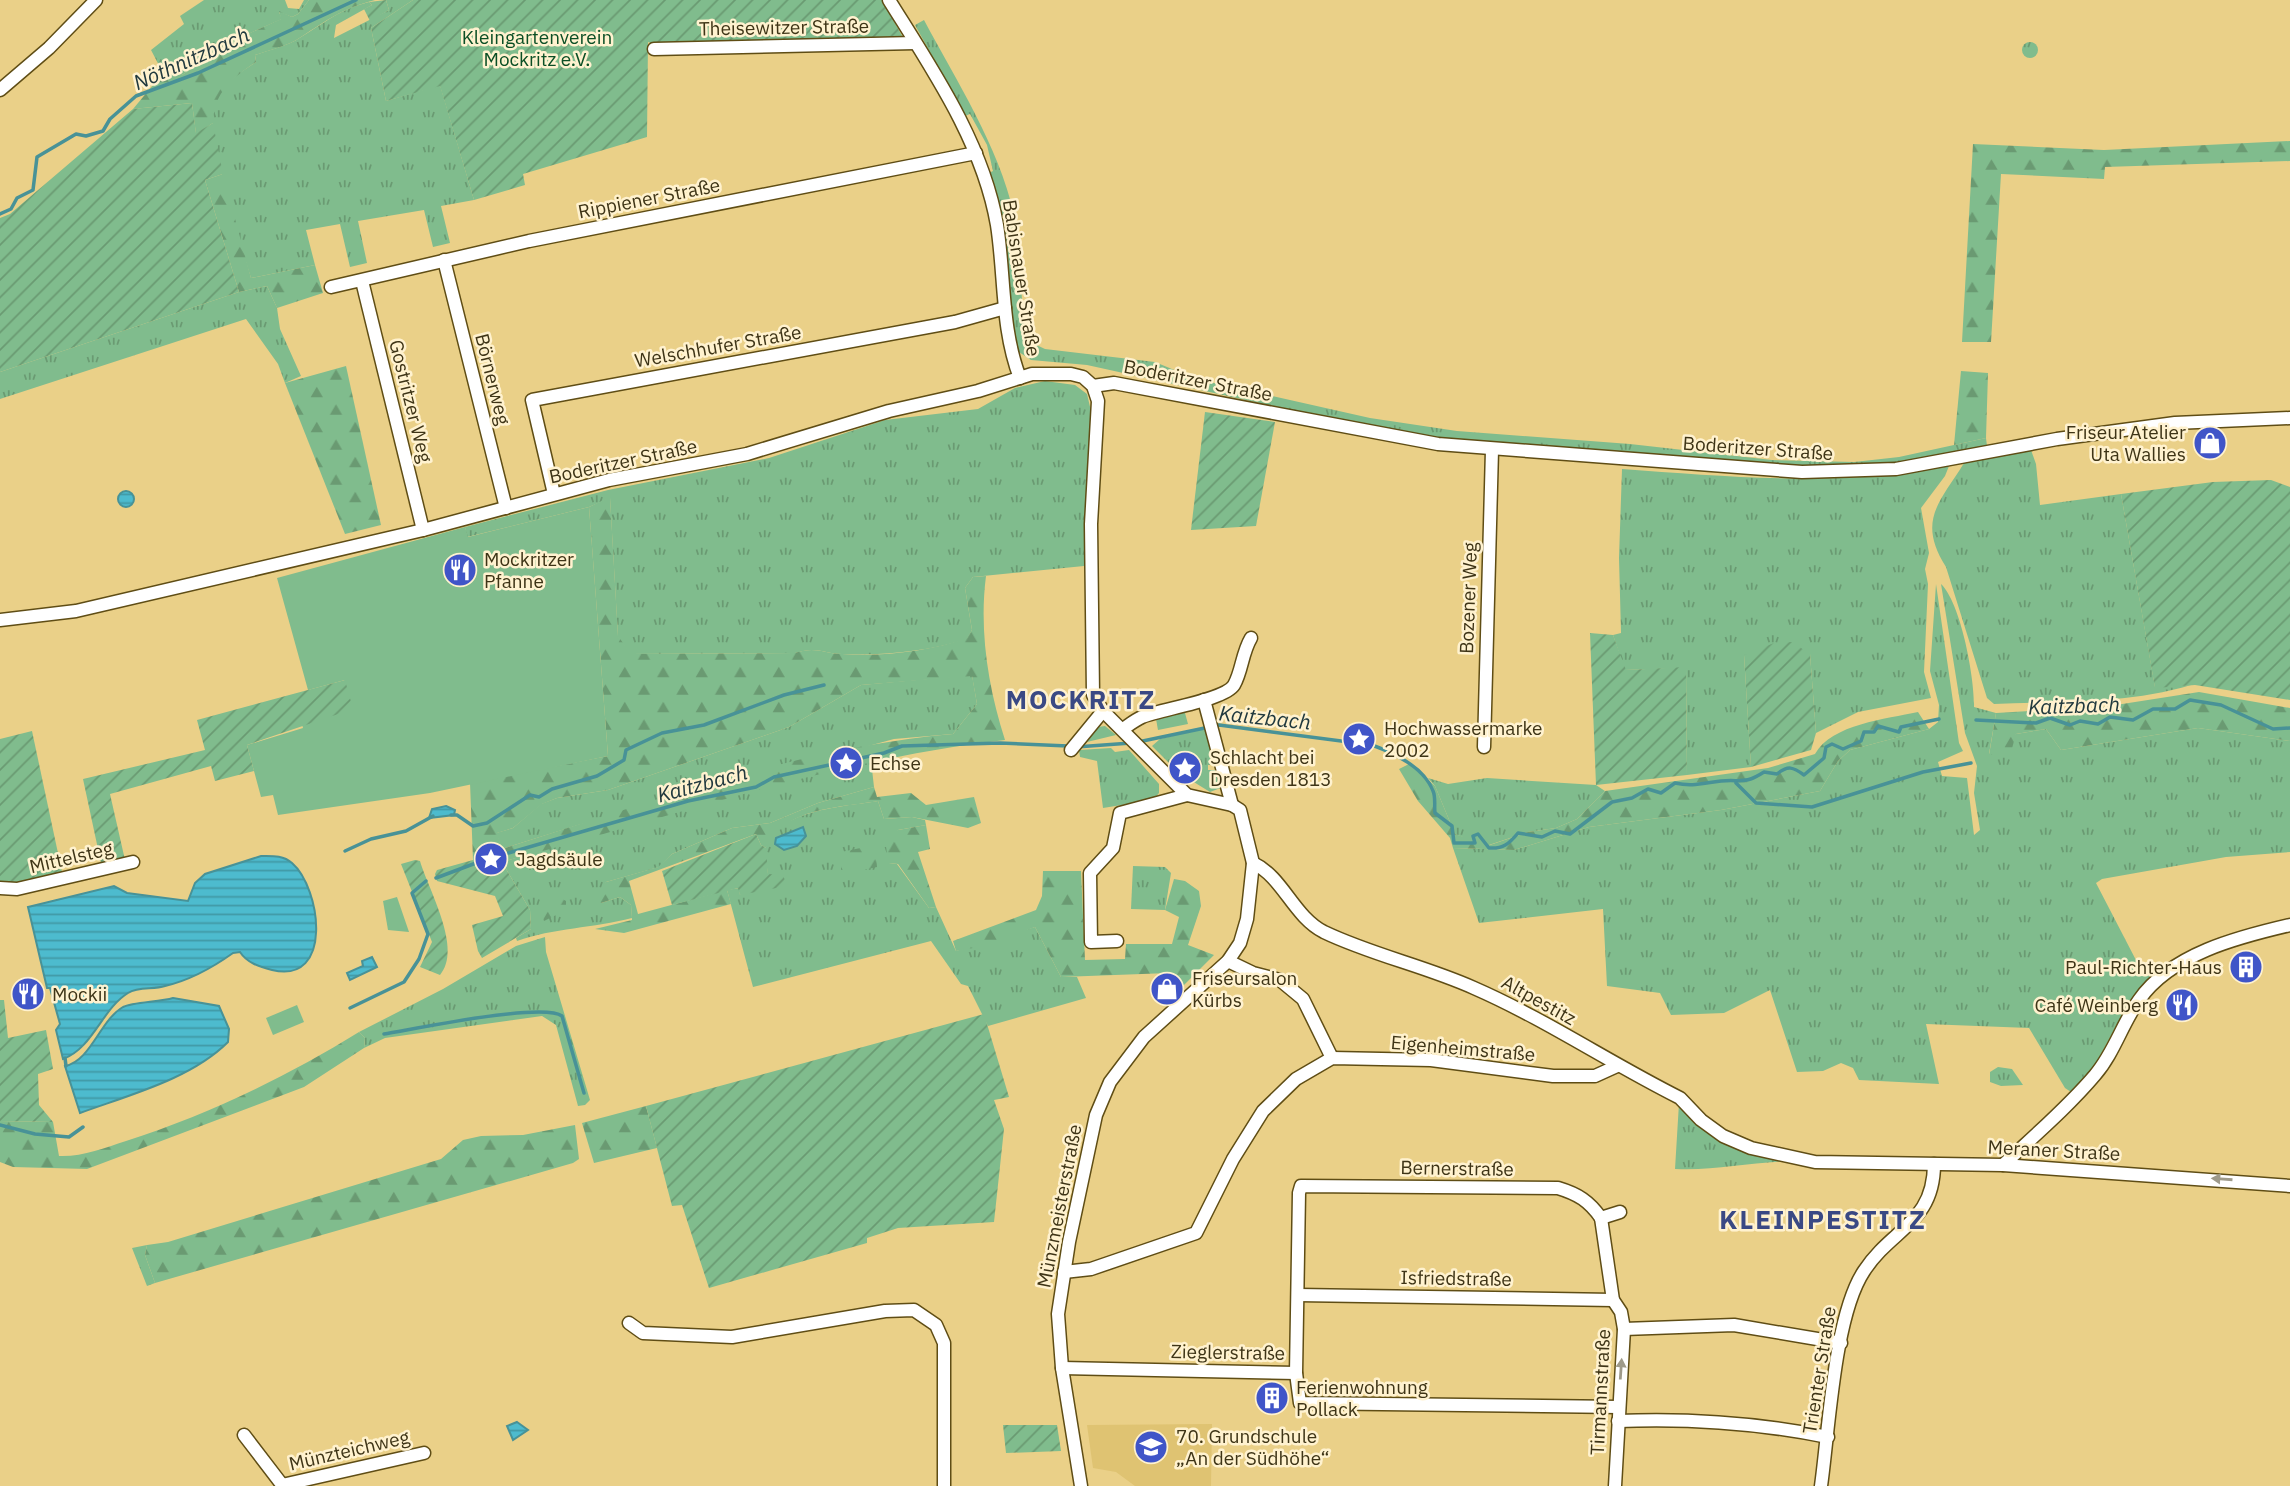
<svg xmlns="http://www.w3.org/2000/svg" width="2290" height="1486" viewBox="0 0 2290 1486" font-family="'IBM Plex Sans',sans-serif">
	<defs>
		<pattern id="grass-tufts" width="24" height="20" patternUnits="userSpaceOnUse" patternTransform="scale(1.75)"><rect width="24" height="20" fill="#80bc8d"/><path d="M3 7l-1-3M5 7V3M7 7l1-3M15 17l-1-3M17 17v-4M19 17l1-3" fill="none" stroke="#6a9a72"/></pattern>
		<pattern id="forest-firs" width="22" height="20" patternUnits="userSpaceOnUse" patternTransform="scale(1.75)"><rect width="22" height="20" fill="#80bc8d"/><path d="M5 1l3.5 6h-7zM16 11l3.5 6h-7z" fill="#6a9a72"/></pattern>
		<pattern id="garden-furrows" width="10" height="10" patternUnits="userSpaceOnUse" patternTransform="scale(1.75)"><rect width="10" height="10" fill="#80bc8d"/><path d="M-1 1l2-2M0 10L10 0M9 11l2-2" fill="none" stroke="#6a9a72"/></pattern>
		<pattern id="water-rules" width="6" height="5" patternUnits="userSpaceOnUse" patternTransform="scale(1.75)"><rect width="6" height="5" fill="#4dbbce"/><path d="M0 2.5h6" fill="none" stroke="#4199a6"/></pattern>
	</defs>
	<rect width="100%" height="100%" fill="#ead088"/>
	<polygon fill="#dfc372" points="1212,1424 1211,1486 1135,1486 1116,1472 1093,1468 1087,1425"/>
	<g fill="url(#grass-tufts)">
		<polygon points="204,0 285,0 288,8 299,9 304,0 309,0 298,14 292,17 279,12 282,19 241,37 182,75 163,73 151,50 184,24 180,16"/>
		<path d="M386,0H413L371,28L386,101L440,85L474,200L441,206L450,243L433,247L424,210L358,221L367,263L350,267L340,224L306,230L315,265L251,278C242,249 204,128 214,103C222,84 239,73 256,62L255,55C269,50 288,46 301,37C326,22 340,9 369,2L372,5L336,25L334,38L389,10Z"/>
		<path d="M924,20C957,82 998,145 1014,214C1023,255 1018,299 1028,341L1045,349L1155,362L1196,379L1370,418L1457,431L1630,444L1772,460L1854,462L1899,457L1986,438L1987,446L1901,463L1856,466H1780L1494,444L1387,431L1087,365L1031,360L1016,350L1004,235L989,173L993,171L987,145L970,114L965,116L915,25Z"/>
		<circle cx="2030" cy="50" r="8"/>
		<polygon points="267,286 277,308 280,329 301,376 285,383 278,364 246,319 0,399 0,372 239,292"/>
		<path d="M1045,381L1075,385L1087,394L1091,411L1084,566L973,577L965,588L972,630L967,639C931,651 881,656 842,654C821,653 817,646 795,653L630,654L618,637L610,498L589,507L467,537L465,527L608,490L769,458L885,420L978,409L1015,388Z"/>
		<path d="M2031,450L2036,464L2040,505L2121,494L2155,687L2191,685C2129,704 2059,701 1994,704L1987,698L1946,567C1916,520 1941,501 1964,463Z"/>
		<path d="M1949,466L1945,476L1921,508L1929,553L1925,569L1928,584L1924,672L1931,698L1858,712L1816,733L1810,654L1744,655L1751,767L1687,775L1686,668L1625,670L1613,635L1621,633L1619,558L1622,469C1732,477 1840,487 1949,466Z"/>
		<path d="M1936,584L1959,743L1963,751L1938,762L1942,776L1967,778L1974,835L1980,830L1974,793L1977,766L1965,733L1941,584C1961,603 1975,679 1974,707L1996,713L1989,754L2016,734L2046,729L2061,750L2198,728L2290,741V852L2226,857L2102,879L2096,883L2138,964L2151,977L2127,1006L2094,1067L2071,1092L2065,1088L2029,1028L1926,1024L1939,1084L1859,1080L1853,1068L1841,1063L1823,1071L1797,1072L1770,990L1724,1013L1671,1015L1660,993L1607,986L1603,909L1479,923L1453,848L1514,850L1589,827L1721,810L1820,791L1838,761L1850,750L1929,729L1938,722L1939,705L1930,671Z"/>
		<polygon points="972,675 977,704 953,734 894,739 578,825 502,849 496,833 513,828 541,804 557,798 608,790 789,727 861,685"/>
		<polygon points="1105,726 1116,735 1087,742 1098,727"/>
		<polygon points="1206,728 1217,764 1208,765 1208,770 1217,770 1223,787 1210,792 1184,776 1188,766 1184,763 1177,771 1152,746 1160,739"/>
		<polygon points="1111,748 1115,752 1129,750 1159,784 1159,793 1153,800 1103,808 1097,761 1080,757 1079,750"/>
		<path d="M871,760L874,787L818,803L770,823L732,828L672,854L659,867L606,882L601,903L620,897L631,905L632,918C594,928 553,928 517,941L516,938L531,929L530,910L502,862L798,777Z"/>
		<polygon points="1428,778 1448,784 1487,778 1596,785 1605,791 1577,819 1556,828 1528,832 1486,846 1455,834 1435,786"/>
		<path d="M878,801L884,819L912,817L925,820L926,825L898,830L889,863L897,864L929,908L936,907L956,951L1035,927L1061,977H1077L1086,998L988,1026L968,986L961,984L931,941L753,987L727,890L739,888L740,895L768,874C767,866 764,855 766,847C775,810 848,806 878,801Z"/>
		<polygon points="1133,866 1165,867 1171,873 1165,910 1131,909"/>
		<polygon points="545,937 546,952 590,1100 585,1105 578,1106 556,1025 542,1016 385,1038 364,1048 365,1038 359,1032 443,989 516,946"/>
		<polygon points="1998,1067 2012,1069 2023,1085 2001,1086 1990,1082 1990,1072"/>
		<path d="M1679,1103L1697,1124L1792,1161C1752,1162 1714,1171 1675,1169Z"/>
		<polygon points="147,1245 145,1255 155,1283 147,1286 132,1248"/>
	</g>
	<g fill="url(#forest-firs)" fill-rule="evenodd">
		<path d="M309,0H375C341,9 329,19 301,37C288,46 270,50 255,55L256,62C232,78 214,92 213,123L196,134L192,103L133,109L163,73L182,75L241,37L281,19L279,11L292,17L298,14Z"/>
		<polygon points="2290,141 2290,161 2105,167 2104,179 2001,174 1991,342 1962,342 1973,144 2104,150"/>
		<polygon points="223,174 251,278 315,265 323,293 277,308 267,286 239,292 205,180"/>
		<polygon points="346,366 381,525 345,534 285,383"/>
		<polygon points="1961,371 1988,373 1986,438 1954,445"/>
		<path d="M610,497L618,636L631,654L794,653C817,646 821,653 842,654C881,657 931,651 967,638L972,630L965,588L973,577L986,576C979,630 988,687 1005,740C829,760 664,820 494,864L473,860L470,783L608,756L589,507ZM972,676L977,704L953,734C800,747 649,803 502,849L497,833L513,828L542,804L557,798L608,790L789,727L861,685Z"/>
		<polygon points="2199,692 2290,708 2290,741 2198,728 2061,750 2046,729 2016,734 2011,752 1989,755 1996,713 2103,707"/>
		<path d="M1918,712L1929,729L1850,750L1838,761L1820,791L1721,810L1589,827L1514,850L1453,848L1450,838L1418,801L1399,769L1409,764L1435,786L1455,834L1464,837L1477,833L1487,846L1528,832L1556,828L1577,819L1605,791L1768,768L1815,754C1832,724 1886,719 1918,712Z"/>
		<path d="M874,787L877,797L911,793L926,805L974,797L981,823L968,828L912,817L884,819L878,801C839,808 785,807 766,848L761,845L756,834L629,881L638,914L727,890L731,904L624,933L595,929L632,920L631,905L620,897L601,903L595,896L606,882L658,867L672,854L732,828L770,823L818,803Z"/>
		<polygon points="926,825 930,849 918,852 936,907 929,908 898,864 888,863 885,837 898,830"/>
		<polygon points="875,845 877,867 841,875 841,852"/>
		<polygon points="1043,871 1081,871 1085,960 1125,959 1126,944 1172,944 1179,917 1165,910 1174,879 1185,881 1199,891 1201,906 1188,945 1214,955 1181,988 1169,973 1061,977 1035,927 998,941 993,951 983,954 973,948 956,951 953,941 1036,910 1042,896"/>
		<polygon points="559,897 566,901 566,910 544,921 539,906"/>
		<path d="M359,1032L365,1038L364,1048L304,1087L87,1169L13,1167L0,1162V1121L53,1122L59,1156C82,1157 104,1148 126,1141C208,1115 286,1077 359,1032Z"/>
		<polygon points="646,1106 657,1148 594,1163 582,1123"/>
		<polygon points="575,1125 579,1159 573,1163 155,1283 145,1255 147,1245 168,1242 441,1159 463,1140 481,1136 523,1135"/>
	</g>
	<g fill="#80bc8d">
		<polygon points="589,507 608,756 430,793 278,815 273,795 261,797 247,745 303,728 302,724 345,680 308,690 277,578 465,527 468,537"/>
		<polygon points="1178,711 1185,713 1188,724 1158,730 1156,719"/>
		<polygon points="397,897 409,932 388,930 383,901"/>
		<polygon points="297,1005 304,1022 273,1035 266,1018"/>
	</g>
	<g fill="url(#garden-furrows)">
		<polygon points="386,0 389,10 370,21 364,9 372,5 369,2"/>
		<polygon points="413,0 882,0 905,41 655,45 648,42 647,137 523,174 525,185 474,200 440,86 386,101 371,28"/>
		<polygon points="192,103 196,133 213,123 223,174 205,180 239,292 0,372 0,218 10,214 133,109"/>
		<polygon points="1205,412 1275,422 1256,526 1191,530"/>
		<polygon points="2271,480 2290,487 2290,700 2195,685 2155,688 2121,494 2213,482"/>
		<polygon points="1590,633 1613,635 1626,670 1686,667 1687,775 1596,785"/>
		<polygon points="1792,642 1810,654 1816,733 1811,750 1751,767 1744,655 1774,643"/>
		<polygon points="345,680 353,709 247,745 254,771 215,781 211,766 110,794 125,860 101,863 83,779 205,750 197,720"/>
		<polygon points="32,731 62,872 12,885 0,882 0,739"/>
		<polygon points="756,834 761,845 766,848 768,874 783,875 787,886 740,895 738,888 672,905 662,871"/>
		<path d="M415,860L420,861C429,891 463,949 440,975L420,967L432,942L401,864Z"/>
		<polygon points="473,860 502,862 530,910 531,929 482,958 478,951 472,925 503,916 495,896 437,881 435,874 437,870"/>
		<polygon points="0,1000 4,1000 8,1038 46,1030 53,1069 38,1074 39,1105 53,1122 0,1121"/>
		<polygon points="984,1014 1009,1097 994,1100 1004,1129 994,1222 898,1228 867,1238 867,1243 709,1288 682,1205 672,1206 646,1106"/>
		<polygon points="1057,1425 1061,1451 1006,1453 1003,1425"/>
	</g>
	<g fill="url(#water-rules)" stroke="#489297" stroke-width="2">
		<circle cx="126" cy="499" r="8"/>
		<polygon points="446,806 455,810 454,815 429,818 432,809"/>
		<polygon points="803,827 806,836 797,846 784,850 775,844 776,838"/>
		<path d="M261,856C272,856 283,855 292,863C321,888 334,985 272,970C260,967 247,963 240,952L233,953C212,968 191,980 165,986C153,990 139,986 128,993C102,1009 93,1048 63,1059L56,1030L60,1024L50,988H47L28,907L114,886L127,893L188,901L195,883L205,874Z"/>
		<polygon points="372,957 377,967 350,980 347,973 363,966 362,961"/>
		<path d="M173,998L219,1006L229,1029L228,1042C191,1079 129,1095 80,1113L65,1066C91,1061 100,1020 123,1007C133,1002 160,1002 173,998Z"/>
		<polygon points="517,1422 528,1430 513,1440 507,1426"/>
	</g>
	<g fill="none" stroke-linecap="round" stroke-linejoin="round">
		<g stroke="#489297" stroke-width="3.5">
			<polyline points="0,214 11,209 17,198 33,190 37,157 76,134 86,136 103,131 110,119 136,96 198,73 356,0"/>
			<polyline points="1976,720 2036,723 2050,718 2070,725 2080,721 2098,724 2110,717 2133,720 2153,709 2175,709 2190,700 2221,705 2273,729 2290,728"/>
			<path d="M1138,742L1219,725L1372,745C1394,753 1424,767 1433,791C1436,797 1434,807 1435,813L1452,826L1454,843H1475L1473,836L1478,834L1489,848C1503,849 1509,844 1518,833L1542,837L1555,831L1570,834L1612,802L1632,798L1648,789L1661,793L1675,783C1693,787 1703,783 1721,781C1741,779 1744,785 1764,772L1777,774C1788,765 1793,767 1804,775L1824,758L1826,747L1832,744L1843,749L1861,741L1864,732H1874L1878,726L1899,732L1901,727L1939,719"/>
			<polyline points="1076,747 1131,743"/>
			<polyline points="1736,783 1756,803 1812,807 1923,772 1971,763"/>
			<polyline points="451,815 457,815 473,826 487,823 530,795 539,797 552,789 597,776 624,760 626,750 662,733 704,725 784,695 824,685"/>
			<polyline points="345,851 371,839 406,831 433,816"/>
			<polyline points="436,878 484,860 688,801 756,787 774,777 884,753 902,746 1000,743 1068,746"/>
			<polyline points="350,1008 404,982 419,959 428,934 412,893 426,881"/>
			<path d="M384,1034C415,1029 543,1002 562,1016L584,1093"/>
			<polyline points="65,1058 66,1066"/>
			<polyline points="0,1125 35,1134 69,1137 83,1127"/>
		</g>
		<defs>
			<g id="minor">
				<path d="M889,0C932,69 983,143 997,225C1005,276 1001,329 1020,378"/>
				<polyline points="654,49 915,43"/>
				<polyline points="0,90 49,48 96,0"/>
				<polyline points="444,260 506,508"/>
				<polyline points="362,281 423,530"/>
				<polyline points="331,287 529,241 976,153"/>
				<polyline points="1093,386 1114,383 1438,444 1802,472 1896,469 2057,439 2175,423 2290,418"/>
				<polyline points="554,494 532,400 955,322 1005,308"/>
				<polyline points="0,620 76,611 423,530 609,480 747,454 889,411 978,391 1032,374 1071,374 1083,377 1093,386 1098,401 1091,524 1093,695 1103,711 1187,795 1232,805 1240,810 1253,863 1247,919 1240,943 1228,961 1144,1037 1110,1082 1096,1115 1069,1242 1058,1314 1062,1368 1081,1486"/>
				<polyline points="1204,700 1232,805"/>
				<path d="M1123,729C1129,725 1135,720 1142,717C1161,709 1225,700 1234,685C1242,671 1242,653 1251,638"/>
				<polyline points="1484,747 1492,450"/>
				<polyline points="1071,750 1103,711"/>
				<path d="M1253,863C1283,877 1293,916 1324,932C1372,955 1425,966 1474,988C1545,1019 1610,1063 1680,1098L1701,1120L1723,1136L1751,1148L1815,1162L2003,1165L2290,1186"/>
				<polyline points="0,888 17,889 133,862"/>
				<polyline points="1117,941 1091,942 1090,873 1113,848 1120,813 1187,795"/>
				<polyline points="1228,961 1253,973 1280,980 1303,999 1332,1058"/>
				<path d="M2003,1165C2034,1136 2068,1107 2095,1075C2114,1053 2122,1024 2139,1000C2171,954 2238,937 2290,925"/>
				<path d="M1601,1218C1589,1201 1578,1194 1558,1188L1301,1186L1299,1193L1296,1373L1300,1403L1619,1407"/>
				<polyline points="1601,1218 1613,1300 1621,1312 1624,1329 1615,1486"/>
				<polyline points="1601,1218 1620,1212"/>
				<polyline points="1064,1272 1091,1269 1196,1233 1233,1159 1263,1111 1296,1079 1332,1058 1431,1060 1553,1076 1595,1076 1617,1066"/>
				<polyline points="1298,1295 1613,1300"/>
				<polyline points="629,1323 643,1333 732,1337 885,1311 914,1310 936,1325 944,1343 944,1486"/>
				<polyline points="1624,1329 1734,1325 1841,1343"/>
				<polyline points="1062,1368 1296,1373"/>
				<path d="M1618,1421C1690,1418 1758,1423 1828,1437"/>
				<polyline points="244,1435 283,1486"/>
				<polyline points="282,1485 424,1453"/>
				<path d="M1821,1486C1829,1430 1834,1316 1864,1271C1892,1228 1934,1223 1934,1164"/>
			</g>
		</defs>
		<use href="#minor" stroke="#5f4d15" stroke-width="15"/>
		<use href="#minor" stroke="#fff" stroke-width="12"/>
	</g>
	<defs><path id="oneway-solid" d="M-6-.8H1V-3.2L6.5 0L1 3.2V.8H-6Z" transform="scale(1.75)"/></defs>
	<g fill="#9e9a8a">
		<use href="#oneway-solid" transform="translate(2222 1179) rotate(-176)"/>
		<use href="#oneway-solid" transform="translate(1621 1369) rotate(-86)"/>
	</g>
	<defs>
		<symbol id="shop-disc" viewBox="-11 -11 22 22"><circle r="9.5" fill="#4055c8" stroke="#fff2cf"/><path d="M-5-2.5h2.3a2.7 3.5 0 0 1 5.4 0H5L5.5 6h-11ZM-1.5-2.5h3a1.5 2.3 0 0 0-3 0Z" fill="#fff"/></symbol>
		<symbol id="restaurant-disc" viewBox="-11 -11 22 22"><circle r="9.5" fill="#4055c8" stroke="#fff2cf"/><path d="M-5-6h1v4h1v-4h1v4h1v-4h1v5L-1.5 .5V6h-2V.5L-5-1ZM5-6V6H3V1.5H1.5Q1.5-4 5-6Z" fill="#fff"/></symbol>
		<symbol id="sight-disc" viewBox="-11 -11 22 22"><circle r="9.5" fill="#4055c8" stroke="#fff2cf"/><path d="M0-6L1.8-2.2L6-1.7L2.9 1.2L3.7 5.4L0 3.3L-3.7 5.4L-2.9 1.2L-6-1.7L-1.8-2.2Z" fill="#fff"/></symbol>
		<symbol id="building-disc" viewBox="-11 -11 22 22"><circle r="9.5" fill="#4055c8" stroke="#fff2cf"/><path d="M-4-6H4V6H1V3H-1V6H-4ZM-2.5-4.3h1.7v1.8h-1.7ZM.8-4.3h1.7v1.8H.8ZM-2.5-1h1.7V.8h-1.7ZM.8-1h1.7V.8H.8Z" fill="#fff"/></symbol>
		<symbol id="school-disc" viewBox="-11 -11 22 22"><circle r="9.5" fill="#4055c8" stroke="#fff2cf"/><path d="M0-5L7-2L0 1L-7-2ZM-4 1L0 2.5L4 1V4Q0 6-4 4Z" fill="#fff"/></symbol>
	</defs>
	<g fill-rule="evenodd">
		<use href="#shop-disc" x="2191" y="424" width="38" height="38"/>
		<use href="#restaurant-disc" x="441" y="551" width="38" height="38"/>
		<use href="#sight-disc" x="1340" y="720" width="38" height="38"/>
		<use href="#sight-disc" x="827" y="744" width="38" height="38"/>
		<use href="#sight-disc" x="1166" y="749" width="38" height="38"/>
		<use href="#sight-disc" x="472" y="840" width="38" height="38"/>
		<use href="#building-disc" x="2227" y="948" width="38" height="38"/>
		<use href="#shop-disc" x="1148" y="970" width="38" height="38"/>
		<use href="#restaurant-disc" x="9" y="975" width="38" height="38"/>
		<use href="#restaurant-disc" x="2163" y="986" width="38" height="38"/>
		<use href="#building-disc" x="1253" y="1379" width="38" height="38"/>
		<use href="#school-disc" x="1132" y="1428" width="38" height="38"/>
	</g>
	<g text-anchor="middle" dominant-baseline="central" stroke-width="5" stroke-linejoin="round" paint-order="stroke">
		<g font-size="19" fill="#3e3416" stroke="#fff2cf">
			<text transform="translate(784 27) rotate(-1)">Theisewitzer Straße</text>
			<text transform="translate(649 198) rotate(-11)">Rippiener Straße</text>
			<text transform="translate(1022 278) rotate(81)">Babisnauer Straße</text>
			<text transform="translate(718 346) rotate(-10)">Welschhufer Straße</text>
			<text transform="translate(493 379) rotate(76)">Börnerweg</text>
			<text transform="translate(1198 380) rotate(11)">Boderitzer Straße</text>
			<text transform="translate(411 401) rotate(76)">Gostritzer Weg</text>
			<text transform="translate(1758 448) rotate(4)">Boderitzer Straße</text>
			<text transform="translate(623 461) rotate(-12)">Boderitzer Straße</text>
			<text transform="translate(1468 598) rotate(-88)">Bozener Weg</text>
			<text transform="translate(71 857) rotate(-13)">Mittelsteg</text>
			<text transform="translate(1539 1000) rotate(29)">Altpestitz</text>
			<text transform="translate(1463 1048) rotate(5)">Eigenheimstraße</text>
			<text transform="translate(2054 1150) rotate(3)">Meraner Straße</text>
			<text transform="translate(1457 1168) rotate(1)">Bernerstraße</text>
			<text transform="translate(1059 1206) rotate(-79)">Münzmeisterstraße</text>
			<text transform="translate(1456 1278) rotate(1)">Isfriedstraße</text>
			<text transform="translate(1228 1352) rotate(1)">Zieglerstraße</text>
			<text transform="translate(1819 1370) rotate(-81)">Trienter Straße</text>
			<text transform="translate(1600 1392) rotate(-87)">Tirmannstraße</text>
			<text transform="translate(349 1450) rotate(-13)">Münzteichweg</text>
		</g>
		<g font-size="19" fill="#0b4f25" stroke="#fff2cf">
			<text x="537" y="37">Kleingartenverein<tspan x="537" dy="22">Mockritz e.V.</tspan></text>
		</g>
		<g font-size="19" fill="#3e3416" stroke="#fff2cf" text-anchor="start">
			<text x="2186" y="432" text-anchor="end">Friseur Atelier<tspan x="2186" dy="22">Uta Wallies</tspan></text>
			<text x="484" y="559">Mockritzer<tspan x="484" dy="22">Pfanne</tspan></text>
			<text x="1384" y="728">Hochwassermarke<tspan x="1384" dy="22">2002</tspan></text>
			<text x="1210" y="757">Schlacht bei<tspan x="1210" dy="22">Dresden 1813</tspan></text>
			<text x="870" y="763">Echse</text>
			<text x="516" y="859">Jagdsäule</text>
			<text x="2222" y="967" text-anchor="end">Paul-Richter-Haus</text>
			<text x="1192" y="978">Friseursalon<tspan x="1192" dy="22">Kürbs</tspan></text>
			<text x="52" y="994">Mockii</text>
			<text x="2158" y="1005" text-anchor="end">Café Weinberg</text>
			<text x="1296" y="1387">Ferienwohnung<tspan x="1296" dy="22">Pollack</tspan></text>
			<text x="1176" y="1436">70. Grundschule<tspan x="1176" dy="22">„An der Südhöhe“</tspan></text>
		</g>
		<g font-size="21" font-style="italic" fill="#21393e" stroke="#fff2cf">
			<text transform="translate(191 58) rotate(-24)">Nöthnitzbach</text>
			<text transform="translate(2074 705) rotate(-2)">Kaitzbach</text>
			<text transform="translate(1265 717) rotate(6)">Kaitzbach</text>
			<text transform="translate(702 783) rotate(-15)">Kaitzbach</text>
		</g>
		<g font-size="26" font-weight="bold" letter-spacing="2" fill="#3a4984" stroke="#fff2cf">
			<text x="1081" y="699">MOCKRITZ</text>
			<text x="1823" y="1219">KLEINPESTITZ</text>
		</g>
	</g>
</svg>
